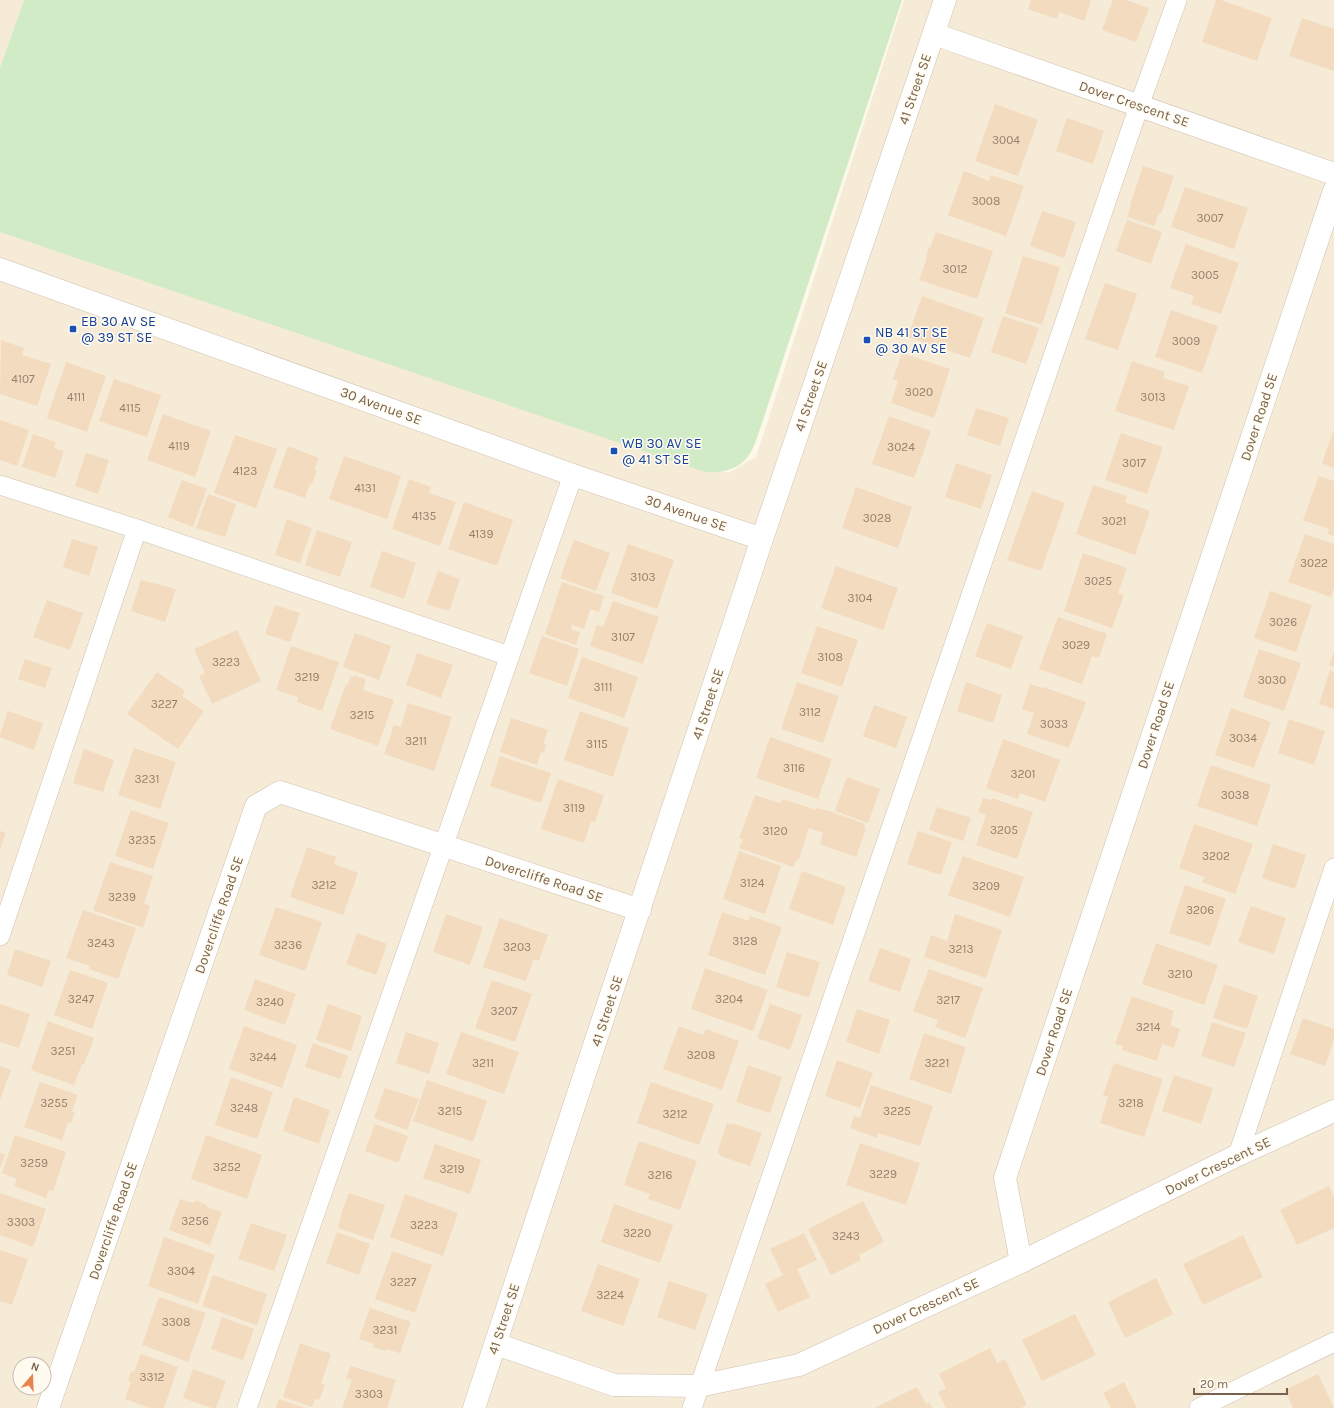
<svg xmlns="http://www.w3.org/2000/svg" width="1334" height="1408" viewBox="0 0 1334 1408" font-family="Karla,sans-serif">
	<rect width="100%" height="100%" fill="#fdf8e9"/>
	<g fill="#f5ebd7" fill-rule="evenodd">
		<polygon points="0,0 24,0 0,68"/>
		<path d="M904,0H1334V1408H0V232L728,473L756,457ZM20,1364H44V1388H20Z"/>
	</g>
	<path fill="#d0ebc6" d="M24,0H902L760,429C757,437 754,448 749,455C739,470 722,473 705,472L0,232V68Z"/>
	<g fill="#f3dbc0">
		<polygon points="1031,0 1091,0 1084,21 1059,12 1057,19 1028,9"/>
		<polygon points="1113,0 1126,0 1149,8 1136,42 1102,30"/>
		<polygon points="1216,0 1221,0 1272,18 1257,61 1202,42"/>
		<polygon points="1302,18 1334,29 1334,71 1289,56"/>
		<polygon points="995,104 1038,120 1018,176 975,161"/>
		<polygon points="1067,118 1104,131 1093,164 1056,151"/>
		<polygon points="1143,166 1174,176 1161,214 1159,213 1154,226 1127,217 1131,205 1130,205"/>
		<polygon points="964,171 989,181 991,175 1024,186 1006,236 948,215"/>
		<polygon points="1185,187 1248,208 1234,249 1171,227"/>
		<polygon points="1042,211 1076,222 1064,258 1030,246"/>
		<polygon points="1127,220 1162,232 1151,264 1116,251"/>
		<polygon points="936,232 993,251 977,299 919,280 927,258 926,257 929,247 930,248"/>
		<polygon points="1186,244 1239,263 1221,314 1191,304 1194,296 1170,288"/>
		<polygon points="1023,256 1060,267 1042,325 1005,313"/>
		<polygon points="1105,283 1137,294 1118,350 1085,339"/>
		<polygon points="922,296 984,318 970,358 908,337"/>
		<polygon points="1171,310 1218,326 1202,373 1155,357"/>
		<polygon points="1003,316 1039,328 1026,364 991,352"/>
		<polygon points="1,340 24,348 22,355 51,364 37,406 0,394"/>
		<polygon points="902,353 950,369 934,418 891,403 898,381 893,379"/>
		<polygon points="1132,361 1165,372 1163,378 1189,386 1174,430 1115,411"/>
		<polygon points="66,362 106,376 87,432 47,418"/>
		<polygon points="114,379 161,395 147,437 99,421"/>
		<polygon points="976,408 1009,418 1000,446 967,435"/>
		<polygon points="163,414 211,431 195,477 147,460"/>
		<polygon points="889,416 931,431 914,478 872,464"/>
		<polygon points="0,420 29,430 17,466 0,460"/>
		<polygon points="1334,429 1334,468 1322,463"/>
		<polygon points="1121,433 1163,447 1147,494 1105,480"/>
		<polygon points="33,434 56,442 54,448 64,451 55,478 22,467"/>
		<polygon points="235,435 277,449 256,508 214,493"/>
		<polygon points="288,446 319,458 314,470 317,471 312,484 310,483 305,498 273,487"/>
		<polygon points="86,453 109,460 98,494 75,486"/>
		<polygon points="344,456 401,476 387,519 329,499"/>
		<polygon points="956,463 992,475 981,509 945,497"/>
		<polygon points="1319,476 1334,481 1334,536 1328,534 1329,529 1303,520"/>
		<polygon points="409,479 431,487 429,493 456,502 440,546 392,529"/>
		<polygon points="182,480 207,489 193,527 168,517"/>
		<polygon points="1093,485 1127,496 1125,502 1150,511 1135,555 1076,534"/>
		<polygon points="856,487 912,507 898,548 842,528"/>
		<polygon points="1032,491 1065,503 1041,571 1007,560"/>
		<polygon points="208,494 236,504 225,537 196,528"/>
		<polygon points="464,502 513,520 497,566 448,549"/>
		<polygon points="287,519 312,528 300,563 275,555"/>
		<polygon points="317,530 352,542 340,577 305,565"/>
		<polygon points="1305,534 1334,544 1334,588 1331,597 1288,582"/>
		<polygon points="72,539 98,547 89,576 63,567"/>
		<polygon points="574,540 610,553 596,591 560,578"/>
		<polygon points="628,544 674,560 657,609 611,593"/>
		<polygon points="382,551 416,563 404,599 370,587"/>
		<polygon points="1083,553 1127,568 1118,593 1124,595 1112,628 1064,611"/>
		<polygon points="836,566 898,588 883,630 821,608"/>
		<polygon points="438,571 460,579 449,611 426,604"/>
		<polygon points="141,580 176,589 165,622 131,611"/>
		<polygon points="562,582 604,596 599,612 590,609 584,629 572,625 571,629 580,632 576,645 545,634"/>
		<polygon points="1270,591 1312,605 1296,652 1254,638"/>
		<polygon points="47,600 83,613 70,650 33,637"/>
		<polygon points="613,601 659,617 643,664 590,646 597,625 603,627"/>
		<polygon points="275,605 300,613 290,642 265,634"/>
		<polygon points="1058,617 1107,634 1099,658 1092,656 1082,684 1039,669"/>
		<polygon points="987,623 1023,636 1011,669 975,656"/>
		<polygon points="817,626 858,640 842,687 801,673"/>
		<polygon points="237,630 261,681 212,704 199,676 205,673 194,649"/>
		<polygon points="355,633 391,646 379,680 343,667"/>
		<polygon points="542,636 579,649 567,686 529,673"/>
		<polygon points="291,646 339,662 322,711 297,702 298,697 276,690"/>
		<polygon points="1259,649 1301,663 1284,711 1243,697"/>
		<polygon points="1334,652 1334,667 1329,665"/>
		<polygon points="417,653 453,665 441,698 406,685"/>
		<polygon points="582,657 638,677 624,718 568,698"/>
		<polygon points="25,659 52,668 45,688 18,679"/>
		<polygon points="1330,670 1334,672 1334,709 1319,704"/>
		<polygon points="157,672 185,691 182,696 204,711 178,749 127,714"/>
		<polygon points="354,675 365,679 364,681 366,681 363,690 394,700 378,746 330,729 346,684 348,684 351,676 353,677"/>
		<polygon points="797,682 839,696 823,743 781,729"/>
		<polygon points="966,682 1002,695 993,723 957,711"/>
		<polygon points="1030,684 1042,688 1043,687 1086,702 1069,748 1027,734 1034,713 1022,709"/>
		<polygon points="408,703 452,717 434,771 384,754 394,725 401,727"/>
		<polygon points="874,705 907,717 896,748 863,736"/>
		<polygon points="1231,708 1271,722 1254,768 1215,755"/>
		<polygon points="8,711 43,723 34,750 0,737 0,734"/>
		<polygon points="580,711 629,728 613,777 564,760"/>
		<polygon points="511,718 548,730 543,744 546,745 544,753 541,752 537,765 500,752"/>
		<polygon points="1289,719 1325,731 1314,765 1278,753"/>
		<polygon points="770,737 832,759 818,799 756,778"/>
		<polygon points="1003,739 1060,760 1045,802 1020,793 1018,799 986,788"/>
		<polygon points="134,748 176,762 160,809 118,795"/>
		<polygon points="84,749 114,760 103,792 73,783"/>
		<polygon points="500,756 551,773 541,803 490,786"/>
		<polygon points="1211,765 1271,785 1257,826 1197,806"/>
		<polygon points="847,777 880,789 868,823 835,811"/>
		<polygon points="558,779 604,795 595,822 591,821 584,843 541,829"/>
		<polygon points="755,795 780,803 783,799 816,810 817,808 832,812 865,824 864,828 866,829 856,857 820,844 823,833 809,828 799,859 797,859 793,867 739,848 743,839 739,838"/>
		<polygon points="983,798 991,800 992,798 1033,812 1017,859 976,845 986,815 978,812"/>
		<polygon points="937,807 971,818 963,841 929,830"/>
		<polygon points="131,810 169,823 153,869 115,856"/>
		<polygon points="1194,824 1253,844 1235,894 1202,882 1205,877 1179,868"/>
		<polygon points="0,831 6,833 0,849"/>
		<polygon points="918,831 952,842 941,875 907,864"/>
		<polygon points="1273,844 1306,855 1295,889 1262,878"/>
		<polygon points="307,847 336,857 334,864 358,873 343,915 290,897"/>
		<polygon points="739,851 781,866 765,914 723,899"/>
		<polygon points="963,856 1024,877 1010,917 948,895"/>
		<polygon points="110,862 153,876 144,903 150,906 143,928 93,910"/>
		<polygon points="802,871 846,887 833,925 789,909"/>
		<polygon points="1185,885 1226,899 1210,946 1169,933"/>
		<polygon points="1251,906 1286,918 1274,954 1238,942"/>
		<polygon points="276,907 322,922 305,971 259,955"/>
		<polygon points="83,910 136,928 118,979 89,969 90,966 66,958"/>
		<polygon points="722,912 748,921 750,916 782,927 765,975 708,955"/>
		<polygon points="446,914 483,927 470,965 433,952"/>
		<polygon points="955,914 1002,930 986,978 924,957 931,935 947,941"/>
		<polygon points="500,918 548,935 539,961 534,959 526,981 483,967"/>
		<polygon points="357,933 387,944 376,975 346,964"/>
		<polygon points="1156,943 1218,965 1204,1005 1142,984"/>
		<polygon points="880,948 911,959 900,992 868,981"/>
		<polygon points="15,949 51,961 42,987 7,975"/>
		<polygon points="787,952 820,962 809,998 776,987"/>
		<polygon points="705,968 768,990 753,1031 691,1009"/>
		<polygon points="929,969 983,988 965,1038 935,1027 938,1020 913,1011"/>
		<polygon points="70,970 108,983 92,1029 54,1015"/>
		<polygon points="255,979 296,994 285,1025 244,1010"/>
		<polygon points="492,980 532,994 515,1042 475,1028"/>
		<polygon points="1224,984 1258,996 1247,1029 1213,1018"/>
		<polygon points="1132,996 1174,1011 1170,1025 1180,1029 1174,1048 1162,1044 1157,1061 1122,1050 1123,1046 1115,1044"/>
		<polygon points="0,1004 30,1014 19,1048 0,1042"/>
		<polygon points="328,1004 362,1016 351,1051 316,1040"/>
		<polygon points="770,1004 802,1015 790,1050 757,1038"/>
		<polygon points="857,1009 890,1020 879,1054 846,1042"/>
		<polygon points="1303,1018 1334,1029 1334,1039 1325,1066 1290,1054"/>
		<polygon points="48,1021 94,1038 84,1065 82,1064 74,1085 31,1070"/>
		<polygon points="1212,1022 1246,1033 1234,1067 1201,1056"/>
		<polygon points="244,1026 297,1045 282,1088 229,1069"/>
		<polygon points="679,1026 703,1035 706,1029 739,1041 722,1090 663,1069"/>
		<polygon points="406,1032 439,1043 429,1074 396,1063"/>
		<polygon points="461,1032 519,1052 504,1094 446,1074"/>
		<polygon points="924,1033 966,1047 951,1094 909,1079"/>
		<polygon points="313,1043 348,1056 340,1079 305,1067"/>
		<polygon points="837,1060 873,1073 860,1108 825,1096"/>
		<polygon points="1114,1063 1163,1079 1144,1137 1100,1123 1108,1097 1103,1095"/>
		<polygon points="748,1065 782,1077 770,1113 736,1102"/>
		<polygon points="0,1066 11,1070 0,1100"/>
		<polygon points="1174,1075 1213,1088 1201,1124 1162,1111"/>
		<polygon points="231,1077 273,1092 257,1139 215,1125"/>
		<polygon points="427,1080 487,1101 473,1142 413,1121"/>
		<polygon points="40,1082 78,1095 72,1111 75,1112 71,1123 68,1122 62,1140 24,1127"/>
		<polygon points="651,1082 714,1104 699,1145 637,1123"/>
		<polygon points="871,1085 933,1106 920,1146 878,1133 877,1138 850,1128 854,1116 860,1118"/>
		<polygon points="385,1088 419,1099 407,1130 374,1118"/>
		<polygon points="294,1097 330,1110 319,1144 283,1131"/>
		<polygon points="727,1123 732,1125 732,1123 762,1133 750,1166 720,1156 721,1154 717,1153"/>
		<polygon points="375,1124 408,1136 398,1163 365,1151"/>
		<polygon points="15,1135 66,1152 53,1191 49,1190 46,1198 14,1186 17,1179 2,1173"/>
		<polygon points="206,1135 262,1155 247,1199 191,1179"/>
		<polygon points="639,1141 697,1161 680,1210 648,1199 650,1194 624,1185"/>
		<polygon points="860,1143 920,1163 906,1205 846,1185"/>
		<polygon points="435,1144 481,1160 470,1194 423,1178"/>
		<polygon points="0,1153 5,1155 0,1168"/>
		<polygon points="1329,1186 1334,1197 1334,1228 1297,1245 1280,1210"/>
		<polygon points="0,1193 46,1209 33,1247 0,1235"/>
		<polygon points="349,1193 385,1205 373,1240 338,1228 342,1211"/>
		<polygon points="405,1194 458,1213 443,1256 390,1237"/>
		<polygon points="180,1199 194,1203 195,1200 207,1205 207,1207 222,1212 210,1245 169,1230"/>
		<polygon points="863,1201 884,1242 859,1255 861,1260 831,1275 808,1229"/>
		<polygon points="614,1204 673,1225 660,1263 601,1242"/>
		<polygon points="251,1223 287,1235 274,1271 238,1259"/>
		<polygon points="337,1232 370,1244 359,1275 326,1263"/>
		<polygon points="804,1233 817,1260 797,1269 810,1297 778,1312 765,1284 783,1275 770,1249"/>
		<polygon points="1243,1235 1263,1277 1203,1305 1183,1264"/>
		<polygon points="164,1237 215,1255 198,1304 148,1286"/>
		<polygon points="0,1250 28,1259 12,1305 0,1301"/>
		<polygon points="392,1251 432,1265 415,1313 375,1299"/>
		<polygon points="598,1264 640,1279 623,1326 581,1311"/>
		<polygon points="213,1275 267,1294 257,1325 202,1306"/>
		<polygon points="1156,1278 1173,1314 1125,1338 1108,1302"/>
		<polygon points="669,1281 708,1294 695,1330 657,1317"/>
		<polygon points="159,1297 206,1313 188,1362 142,1345"/>
		<polygon points="370,1308 411,1322 400,1353 386,1349 386,1351 373,1347 374,1344 359,1339"/>
		<polygon points="1075,1314 1096,1355 1042,1381 1022,1340"/>
		<polygon points="222,1317 254,1329 243,1360 211,1349"/>
		<polygon points="300,1343 331,1354 321,1384 325,1385 319,1400 315,1399 312,1407 283,1397"/>
		<polygon points="990,1348 997,1363 1005,1359 1027,1405 1021,1408 946,1408 938,1392 946,1388 939,1374"/>
		<polygon points="141,1354 178,1367 164,1408 150,1408 125,1399 131,1382 128,1381 131,1371 134,1372"/>
		<polygon points="351,1366 396,1380 387,1408 342,1408 352,1380 346,1378"/>
		<polygon points="193,1369 226,1381 216,1408 212,1408 183,1398"/>
		<polygon points="1318,1374 1334,1408 1293,1408 1285,1390"/>
		<polygon points="1124,1382 1137,1408 1111,1408 1103,1393"/>
		<polygon points="917,1387 926,1404 930,1403 932,1408 875,1408"/>
		<polygon points="279,1399 306,1408 276,1408"/>
	</g>
	<g fill="none" stroke-linecap="round" stroke-linejoin="round">
		<defs>
			<g id="lane">
				<polyline points="0,485 137,529 509,656"/>
				<polyline points="0,936 137,529"/>
				<polyline points="1238,1155 1334,868"/>
				<polyline points="247,1408 573,475"/>
				<polyline points="692,1408 1139,106 1177,0"/>
				<polyline points="1199,1408 1334,1342"/>
			</g>
			<g id="street">
				<polyline points="934,34 1334,174"/>
				<polyline points="0,269 573,475 762,539"/>
				<polyline points="1021,1262 1005,1178 1334,191"/>
				<polyline points="496,1344 614,1385 699,1386 799,1365 1021,1262 1238,1155 1334,1111"/>
				<polyline points="48,1408 256,806 280,792 640,910"/>
				<polyline points="474,1408 762,539 945,0"/>
			</g>
		</defs>
		<use href="#lane" stroke="#cfc1ae" stroke-width="20"/>
		<use href="#street" stroke="#cfc1ae" stroke-width="23"/>
		<use href="#lane" stroke="#fff" stroke-width="19"/>
		<use href="#street" stroke="#fff" stroke-width="22"/>
	</g>
	<g fill="#1a4fb4" stroke="#fffbf0" stroke-width="1.5">
		<rect x="69" y="325" width="8" height="8" rx="2"/>
		<rect x="863" y="336" width="8" height="8" rx="2"/>
		<rect x="610" y="447" width="8" height="8" rx="2"/>
	</g>
	<g text-anchor="middle" dominant-baseline="central" stroke-width="3" stroke-linejoin="round" paint-order="stroke">
		<g font-size="12" fill="#978069">
			<text x="1006" y="140">3004</text>
			<text x="986" y="201">3008</text>
			<text x="1210" y="218">3007</text>
			<text x="955" y="269">3012</text>
			<text x="1205" y="275">3005</text>
			<text x="1186" y="341">3009</text>
			<text x="23" y="379">4107</text>
			<text x="919" y="392">3020</text>
			<text x="76" y="397">4111</text>
			<text x="1153" y="397">3013</text>
			<text x="130" y="408">4115</text>
			<text x="179" y="446">4119</text>
			<text x="901" y="447">3024</text>
			<text x="1134" y="463">3017</text>
			<text x="245" y="471">4123</text>
			<text x="365" y="488">4131</text>
			<text x="424" y="516">4135</text>
			<text x="877" y="518">3028</text>
			<text x="1114" y="521">3021</text>
			<text x="481" y="534">4139</text>
			<text x="1314" y="563">3022</text>
			<text x="643" y="577">3103</text>
			<text x="1098" y="581">3025</text>
			<text x="860" y="598">3104</text>
			<text x="1283" y="622">3026</text>
			<text x="623" y="637">3107</text>
			<text x="1076" y="645">3029</text>
			<text x="830" y="657">3108</text>
			<text x="226" y="662">3223</text>
			<text x="307" y="677">3219</text>
			<text x="1272" y="680">3030</text>
			<text x="603" y="687">3111</text>
			<text x="164" y="704">3227</text>
			<text x="810" y="712">3112</text>
			<text x="362" y="715">3215</text>
			<text x="1054" y="724">3033</text>
			<text x="1243" y="738">3034</text>
			<text x="416" y="741">3211</text>
			<text x="597" y="744">3115</text>
			<text x="794" y="768">3116</text>
			<text x="1023" y="774">3201</text>
			<text x="147" y="779">3231</text>
			<text x="1235" y="795">3038</text>
			<text x="574" y="808">3119</text>
			<text x="1004" y="830">3205</text>
			<text x="775" y="831">3120</text>
			<text x="142" y="840">3235</text>
			<text x="1216" y="856">3202</text>
			<text x="752" y="883">3124</text>
			<text x="324" y="885">3212</text>
			<text x="986" y="886">3209</text>
			<text x="122" y="897">3239</text>
			<text x="1200" y="910">3206</text>
			<text x="745" y="941">3128</text>
			<text x="101" y="943">3243</text>
			<text x="288" y="945">3236</text>
			<text x="517" y="947">3203</text>
			<text x="961" y="949">3213</text>
			<text x="1180" y="974">3210</text>
			<text x="81" y="999">3247</text>
			<text x="729" y="999">3204</text>
			<text x="948" y="1000">3217</text>
			<text x="270" y="1002">3240</text>
			<text x="504" y="1011">3207</text>
			<text x="1148" y="1027">3214</text>
			<text x="63" y="1051">3251</text>
			<text x="701" y="1055">3208</text>
			<text x="263" y="1057">3244</text>
			<text x="483" y="1063">3211</text>
			<text x="937" y="1063">3221</text>
			<text x="54" y="1103">3255</text>
			<text x="1131" y="1103">3218</text>
			<text x="244" y="1108">3248</text>
			<text x="450" y="1111">3215</text>
			<text x="897" y="1111">3225</text>
			<text x="675" y="1114">3212</text>
			<text x="34" y="1163">3259</text>
			<text x="227" y="1167">3252</text>
			<text x="452" y="1169">3219</text>
			<text x="883" y="1174">3229</text>
			<text x="660" y="1175">3216</text>
			<text x="195" y="1221">3256</text>
			<text x="21" y="1222">3303</text>
			<text x="424" y="1225">3223</text>
			<text x="637" y="1233">3220</text>
			<text x="846" y="1236">3243</text>
			<text x="181" y="1271">3304</text>
			<text x="403" y="1282">3227</text>
			<text x="610" y="1295">3224</text>
			<text x="176" y="1322">3308</text>
			<text x="385" y="1330">3231</text>
			<text x="152" y="1377">3312</text>
			<text x="369" y="1394">3303</text>
		</g>
		<g font-size="14" fill="#78624c" stroke="#fffbf0">
			<text transform="translate(915 89) rotate(-71)">41 Street SE</text>
			<text transform="translate(1134 104) rotate(19)">Dover Crescent SE</text>
			<text transform="translate(811 396) rotate(-71)">41 Street SE</text>
			<text transform="translate(381 406) rotate(20)">30 Avenue SE</text>
			<text transform="translate(1259 417) rotate(-72)">Dover Road SE</text>
			<text transform="translate(686 513) rotate(19)">30 Avenue SE</text>
			<text transform="translate(708 704) rotate(-72)">41 Street SE</text>
			<text transform="translate(1156 725) rotate(-72)">Dover Road SE</text>
			<text transform="translate(544 879) rotate(18)">Dovercliffe Road SE</text>
			<text transform="translate(219 915) rotate(-71)">Dovercliffe Road SE</text>
			<text transform="translate(607 1011) rotate(-72)">41 Street SE</text>
			<text transform="translate(1054 1032) rotate(-72)">Dover Road SE</text>
			<text transform="translate(1218 1166) rotate(-26)">Dover Crescent SE</text>
			<text transform="translate(113 1221) rotate(-71)">Dovercliffe Road SE</text>
			<text transform="translate(926 1306) rotate(-25)">Dover Crescent SE</text>
			<text transform="translate(504 1319) rotate(-72)">41 Street SE</text>
		</g>
		<g font-size="14" fill="#164399" stroke="#fffbf0" text-anchor="start">
			<text x="81" y="321">EB 30 AV SE<tspan x="81" dy="16">@ 39 ST SE</tspan></text>
			<text x="875" y="332">NB 41 ST SE<tspan x="875" dy="16">@ 30 AV SE</tspan></text>
			<text x="622" y="443">WB 30 AV SE<tspan x="622" dy="16">@ 41 ST SE</tspan></text>
		</g>
	</g>
	<g transform="translate(32 1376) rotate(19)"><circle r="19" fill="#fffbf0" stroke="#c9beae"/>
	<path d="M0-3L7 15L0 10L-7 15Z" fill="#e8844d"/>
	<text y="-6" font-size="11" font-weight="bold" text-anchor="middle" fill="#78624c">N</text>
	</g>
	<path d="M1194 1388v6h93v-6" fill="none" stroke="#78624c" stroke-width="2"/>
	<text x="1200" y="1388" font-size="12" fill="#78624c" stroke="#fffbf0" stroke-width="3" paint-order="stroke">20 m</text>
</svg>
